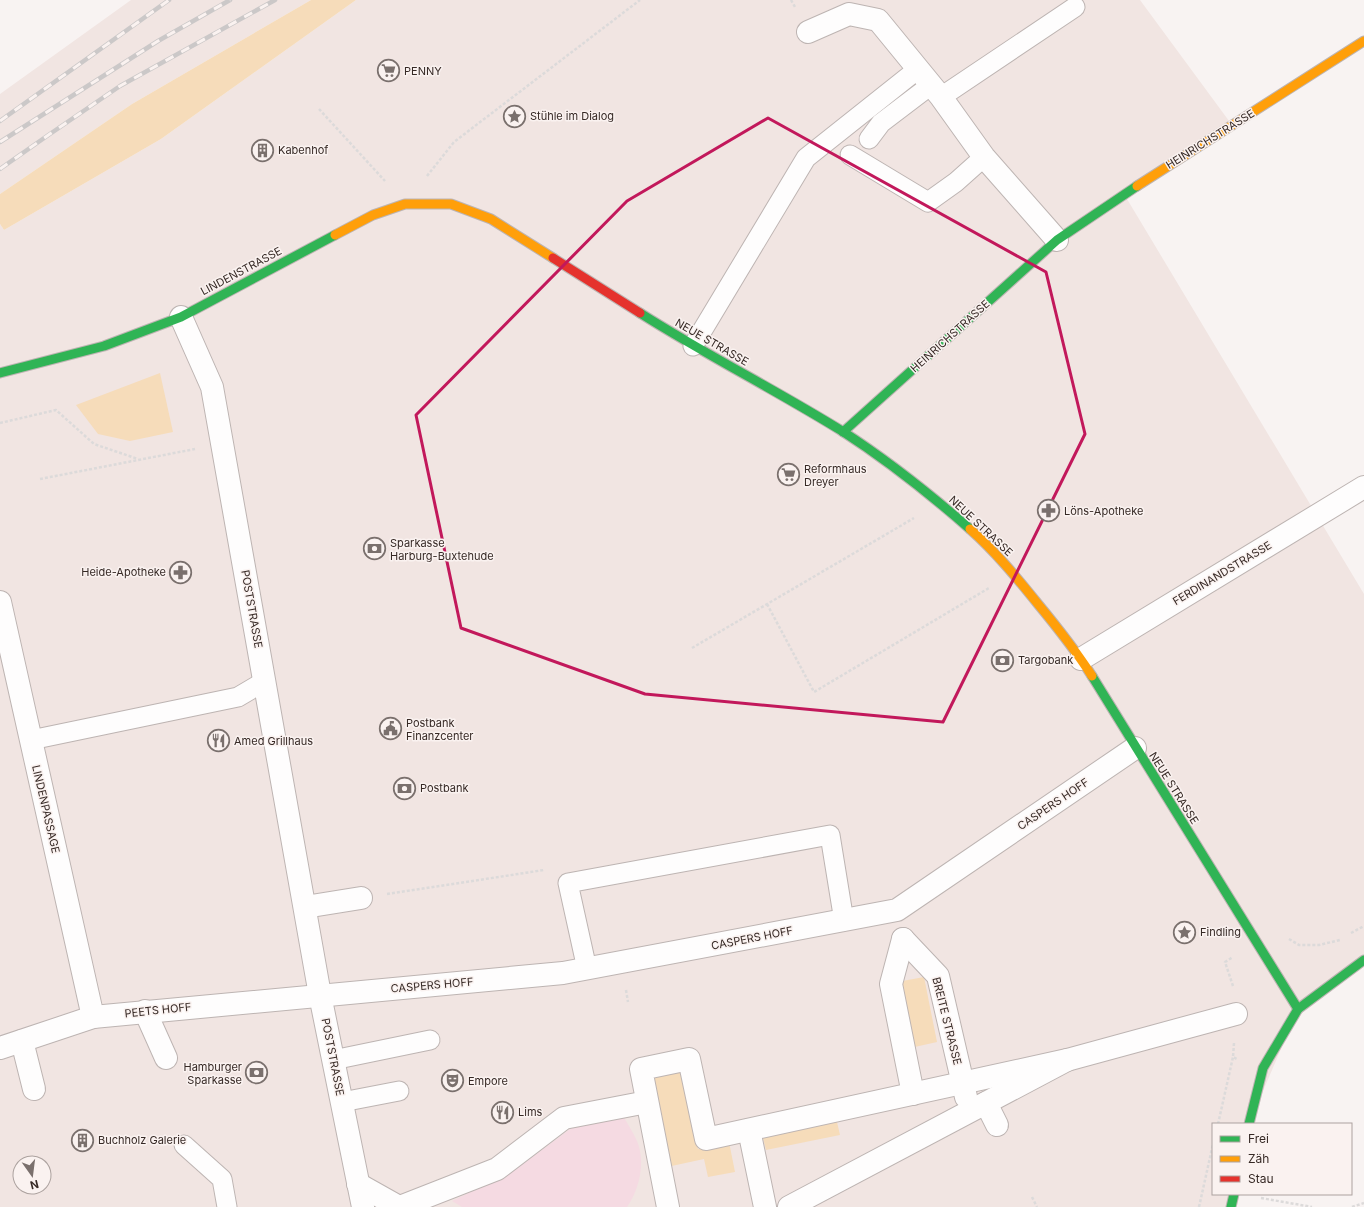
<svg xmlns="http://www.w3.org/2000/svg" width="1364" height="1207" viewBox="0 0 1364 1207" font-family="Inter,sans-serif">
	<rect width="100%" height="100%" fill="#f8f3f2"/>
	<g fill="#f1e5e2" fill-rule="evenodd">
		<polygon points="131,0 311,0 132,104 0,194 0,94"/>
		<path d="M356,0H1140L1232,125L1124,194L1364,594V960L1298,1009L1249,1124H1213V1194H1234L1231,1207H0V224L4,230L161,139ZM20,1163H44V1187H20Z"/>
	</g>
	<g fill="#f6dcba">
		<polygon points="311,0 356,0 161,139 4,230 0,224 0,194 132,104"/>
		<polygon points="160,373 173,432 130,441 98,434 76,405"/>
		<polygon points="924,977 937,1042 910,1048 897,982"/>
		<polygon points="682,1069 698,1149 729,1142 735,1172 708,1177 704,1159 667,1167 649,1075"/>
		<polygon points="837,1122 840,1135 766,1150 763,1138"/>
	</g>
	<path fill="#f5dae2" d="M622,1114C627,1123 633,1132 637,1141C646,1162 639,1190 627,1207H462L452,1201L512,1172L577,1124Z"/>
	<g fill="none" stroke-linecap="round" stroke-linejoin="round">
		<defs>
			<g id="lane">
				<polyline points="941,97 1075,7"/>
				<polyline points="869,139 881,123 931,85"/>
				<polyline points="850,155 928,202 956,182 984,157"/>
				<polyline points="693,346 806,158 918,69"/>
				<polyline points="31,740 238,697 265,681"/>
				<polyline points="587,969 568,883 830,835 844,921"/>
				<polyline points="333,1060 430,1040"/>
				<polyline points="342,1102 399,1091"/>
				<polyline points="184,1145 222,1179 227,1207"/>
			</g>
			<g id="street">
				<polyline points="808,32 849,14 878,20 941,97 984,157 1057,240"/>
				<polyline points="181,317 212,387 320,995 363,1207"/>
				<polyline points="0,602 93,1017"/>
				<polyline points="1081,659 1364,487"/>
				<polyline points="305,907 361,898"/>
				<polyline points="903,939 938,976 966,1097"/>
				<polyline points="903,939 891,984 913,1094"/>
				<polyline points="145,1011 166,1058"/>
				<polyline points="22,1041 34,1089"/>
				<polyline points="0,1048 93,1017 563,973 897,910 1135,748"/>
				<polyline points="986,1103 997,1125"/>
				<polyline points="749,1130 765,1207"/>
				<polyline points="358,1184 399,1207"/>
				<polyline points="400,1207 497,1169 564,1118 647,1102"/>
				<polyline points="668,1207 641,1069 689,1059 706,1139 1067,1060"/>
				<polyline points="789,1207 1067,1060 1236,1014"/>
			</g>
			<g id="fast">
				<path d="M640,313C706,355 776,390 842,431C887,460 930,494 970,529"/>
				<polyline points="0,373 104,346 181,317 335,235"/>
				<polyline points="843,432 1057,240 1137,186"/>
				<polyline points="1092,676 1298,1009"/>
				<polyline points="1249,1124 1263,1068 1298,1009 1364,960"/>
				<polyline points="1231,1207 1234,1194"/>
			</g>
			<g id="slow">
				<polyline points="1137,186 1364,41"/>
				<polyline points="335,235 373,215 405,204 451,204 491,219 553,258"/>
				<path d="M970,529C995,551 1017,578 1038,604C1057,627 1076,651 1092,676"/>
			</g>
			<polyline id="jam" points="553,258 640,313"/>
		</defs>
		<use href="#lane" stroke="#bdb4b2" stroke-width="21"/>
		<use href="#street" stroke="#bdb4b2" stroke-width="24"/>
		<use href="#fast" stroke="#bdb4b2" stroke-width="11"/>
		<use href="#slow" stroke="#bdb4b2" stroke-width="11"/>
		<use href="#jam" stroke="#bdb4b2" stroke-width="11"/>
		<g stroke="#dcdada" stroke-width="2.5" stroke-dasharray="3 2" stroke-linecap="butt">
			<polyline points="791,0 795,7"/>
			<polyline points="319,109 385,181"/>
			<polyline points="427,176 454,142 640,0"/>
			<polyline points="0,423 56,410 94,444 138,459"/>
			<polyline points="40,479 195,449"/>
			<polyline points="767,604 814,692 989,588"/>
			<polyline points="692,648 914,518"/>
			<polyline points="387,894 544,870"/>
			<polyline points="1351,933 1364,926"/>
			<polyline points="1289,939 1299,945 1319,945 1340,940"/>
			<polyline points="1233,986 1225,962 1233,957"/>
			<polyline points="626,990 628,1002"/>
			<polyline points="1234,1043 1233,1057 1237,1059"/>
			<polyline points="1218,1124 1233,1057"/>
			<polyline points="1032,1197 1037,1207"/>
			<polyline points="1261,1198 1312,1207"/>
			<polyline points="1199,1207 1213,1144"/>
			<polyline points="1352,1207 1364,1203"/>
		</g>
		<use href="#lane" stroke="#fefdfd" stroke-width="19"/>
		<use href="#street" stroke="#fefdfd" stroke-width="22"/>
		<use href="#fast" stroke="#30b455" stroke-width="9"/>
		<use href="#slow" stroke="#ff9f0a" stroke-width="9"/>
		<use href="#jam" stroke="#e5322d" stroke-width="9"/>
		<defs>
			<g id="rail">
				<polyline points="0,121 169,0"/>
				<polyline points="0,142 158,41 230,0"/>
				<polyline points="0,169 47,136 120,86 275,0"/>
			</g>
		</defs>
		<use href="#rail" stroke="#cbc8c8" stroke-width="4.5"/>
		<use href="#rail" stroke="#faf2f0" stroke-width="3" stroke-dasharray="9" stroke-linecap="butt"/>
	</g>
	<path fill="none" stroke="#c2185b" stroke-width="3" stroke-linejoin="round" d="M768,118L1046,272L1085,434L943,722L645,694L461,628L416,415L627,201Z"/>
	<defs>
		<symbol id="supermarket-ring" viewBox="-11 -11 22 22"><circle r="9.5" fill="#faf2f0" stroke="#7a706d" stroke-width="1.5"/><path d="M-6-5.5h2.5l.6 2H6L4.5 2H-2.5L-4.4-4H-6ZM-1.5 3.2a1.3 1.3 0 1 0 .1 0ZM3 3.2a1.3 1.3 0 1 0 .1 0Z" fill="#7a706d"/></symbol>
		<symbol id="sight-ring" viewBox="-11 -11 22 22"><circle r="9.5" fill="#faf2f0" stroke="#7a706d" stroke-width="1.5"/><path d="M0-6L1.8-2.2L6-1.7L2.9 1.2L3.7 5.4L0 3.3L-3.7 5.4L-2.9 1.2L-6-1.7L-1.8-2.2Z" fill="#7a706d"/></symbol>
		<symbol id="building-ring" viewBox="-11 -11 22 22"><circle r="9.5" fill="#faf2f0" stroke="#7a706d" stroke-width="1.5"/><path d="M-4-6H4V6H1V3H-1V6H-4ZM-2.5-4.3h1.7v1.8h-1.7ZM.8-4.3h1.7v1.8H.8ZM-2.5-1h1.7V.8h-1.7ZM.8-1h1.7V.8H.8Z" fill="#7a706d"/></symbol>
		<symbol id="pharmacy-ring" viewBox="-11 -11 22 22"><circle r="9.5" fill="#faf2f0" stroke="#7a706d" stroke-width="1.5"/><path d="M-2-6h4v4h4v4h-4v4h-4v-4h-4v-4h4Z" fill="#7a706d"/></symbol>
		<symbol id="bank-ring" viewBox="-11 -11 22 22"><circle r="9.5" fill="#faf2f0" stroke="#7a706d" stroke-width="1.5"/><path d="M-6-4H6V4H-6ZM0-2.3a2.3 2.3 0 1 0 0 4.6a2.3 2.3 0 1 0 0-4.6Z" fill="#7a706d"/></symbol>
		<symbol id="civic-ring" viewBox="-11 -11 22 22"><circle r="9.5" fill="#faf2f0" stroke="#7a706d" stroke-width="1.5"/><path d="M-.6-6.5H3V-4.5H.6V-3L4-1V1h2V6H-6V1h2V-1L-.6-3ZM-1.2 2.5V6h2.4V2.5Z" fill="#7a706d"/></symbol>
		<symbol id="restaurant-ring" viewBox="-11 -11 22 22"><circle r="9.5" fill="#faf2f0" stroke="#7a706d" stroke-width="1.5"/><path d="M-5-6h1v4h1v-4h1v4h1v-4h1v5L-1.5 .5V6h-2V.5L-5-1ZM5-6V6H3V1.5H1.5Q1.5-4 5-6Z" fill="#7a706d"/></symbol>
		<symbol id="theatre-ring" viewBox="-11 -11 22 22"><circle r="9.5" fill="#faf2f0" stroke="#7a706d" stroke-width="1.5"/><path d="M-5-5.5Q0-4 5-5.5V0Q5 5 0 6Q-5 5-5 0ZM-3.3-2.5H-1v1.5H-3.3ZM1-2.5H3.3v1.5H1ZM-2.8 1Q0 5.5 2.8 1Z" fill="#7a706d"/></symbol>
	</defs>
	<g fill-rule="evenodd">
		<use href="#supermarket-ring" x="376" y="58" width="25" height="25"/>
		<use href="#sight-ring" x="502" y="104" width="25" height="25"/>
		<use href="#building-ring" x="250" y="138" width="25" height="25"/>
		<use href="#supermarket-ring" x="776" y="462" width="25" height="25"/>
		<use href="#pharmacy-ring" x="1036" y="498" width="25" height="25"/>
		<use href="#bank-ring" x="362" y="536" width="25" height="25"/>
		<use href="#pharmacy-ring" x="168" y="560" width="25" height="25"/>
		<use href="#bank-ring" x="990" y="648" width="25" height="25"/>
		<use href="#civic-ring" x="378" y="716" width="25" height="25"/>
		<use href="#restaurant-ring" x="206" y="728" width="25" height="25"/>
		<use href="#bank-ring" x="392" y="776" width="25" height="25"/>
		<use href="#sight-ring" x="1172" y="920" width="25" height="25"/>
		<use href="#bank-ring" x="244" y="1060" width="25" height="25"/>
		<use href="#theatre-ring" x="440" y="1068" width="25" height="25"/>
		<use href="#restaurant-ring" x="490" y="1100" width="25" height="25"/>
		<use href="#building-ring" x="70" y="1128" width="25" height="25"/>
	</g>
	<g text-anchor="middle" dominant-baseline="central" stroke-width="3" stroke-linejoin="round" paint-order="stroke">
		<g font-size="11" fill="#362925" stroke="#faf2f0" text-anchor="start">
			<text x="404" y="71">PENNY</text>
			<text x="530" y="116">Stühle im Dialog</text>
			<text x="278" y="150">Kabenhof</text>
			<text x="804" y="469">Reformhaus<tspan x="804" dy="13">Dreyer</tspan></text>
			<text x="1064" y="511">Löns-Apotheke</text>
			<text x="390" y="543">Sparkasse<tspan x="390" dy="13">Harburg-Buxtehude</tspan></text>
			<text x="166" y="572" text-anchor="end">Heide-Apotheke</text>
			<text x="1018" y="660">Targobank</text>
			<text x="406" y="723">Postbank<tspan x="406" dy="13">Finanzcenter</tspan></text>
			<text x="234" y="741">Amed Grillhaus</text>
			<text x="420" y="788">Postbank</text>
			<text x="1200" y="932">Findling</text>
			<text x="242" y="1067" text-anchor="end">Hamburger<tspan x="242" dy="13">Sparkasse</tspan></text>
			<text x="468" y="1081">Empore</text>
			<text x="518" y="1112">Lims</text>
			<text x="98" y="1140">Buchholz Galerie</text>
		</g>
		<g font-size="11" fill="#362925" stroke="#faf2f0">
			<text transform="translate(1210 139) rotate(-32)">HEINRICHSTRASSE</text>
			<text transform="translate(241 271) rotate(-28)">LINDENSTRASSE</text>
			<text transform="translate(950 336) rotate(-42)">HEINRICHSTRASSE</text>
			<text transform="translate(712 342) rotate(30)">NEUE STRASSE</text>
			<text transform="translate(981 526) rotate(43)">NEUE STRASSE</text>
			<text transform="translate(1222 573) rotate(-31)">FERDINANDSTRASSE</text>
			<text transform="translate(252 609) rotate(80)">POSTSTRASSE</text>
			<text transform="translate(1174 788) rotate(58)">NEUE STRASSE</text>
			<text transform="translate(1053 804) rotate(-34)">CASPERS HOFF</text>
			<text transform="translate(46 809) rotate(77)">LINDENPASSAGE</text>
			<text transform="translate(752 938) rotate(-11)">CASPERS HOFF</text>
			<text transform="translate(432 985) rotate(-5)">CASPERS HOFF</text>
			<text transform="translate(158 1010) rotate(-6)">PEETS HOFF</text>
			<text transform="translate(947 1021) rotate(76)">BREITE STRASSE</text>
			<text transform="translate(333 1057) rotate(79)">POSTSTRASSE</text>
		</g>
	</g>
	<rect x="1212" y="1123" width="140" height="72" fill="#faf2f0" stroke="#aca29f"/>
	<rect x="1220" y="1136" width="20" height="6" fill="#30b455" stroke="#aca29f"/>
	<text x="1248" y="1143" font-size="12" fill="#362925">Frei</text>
	<rect x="1220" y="1156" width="20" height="6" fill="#ff9f0a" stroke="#aca29f"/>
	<text x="1248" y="1163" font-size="12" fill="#362925">Zäh</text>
	<rect x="1220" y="1176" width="20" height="6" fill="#e5322d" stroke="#aca29f"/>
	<text x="1248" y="1183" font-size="12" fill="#362925">Stau</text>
	<g transform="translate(32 1175) rotate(166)"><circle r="19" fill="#faf2f0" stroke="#aca29f"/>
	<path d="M0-3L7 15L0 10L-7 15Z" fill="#7a706d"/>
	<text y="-6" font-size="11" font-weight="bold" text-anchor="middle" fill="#362925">N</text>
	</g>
</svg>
